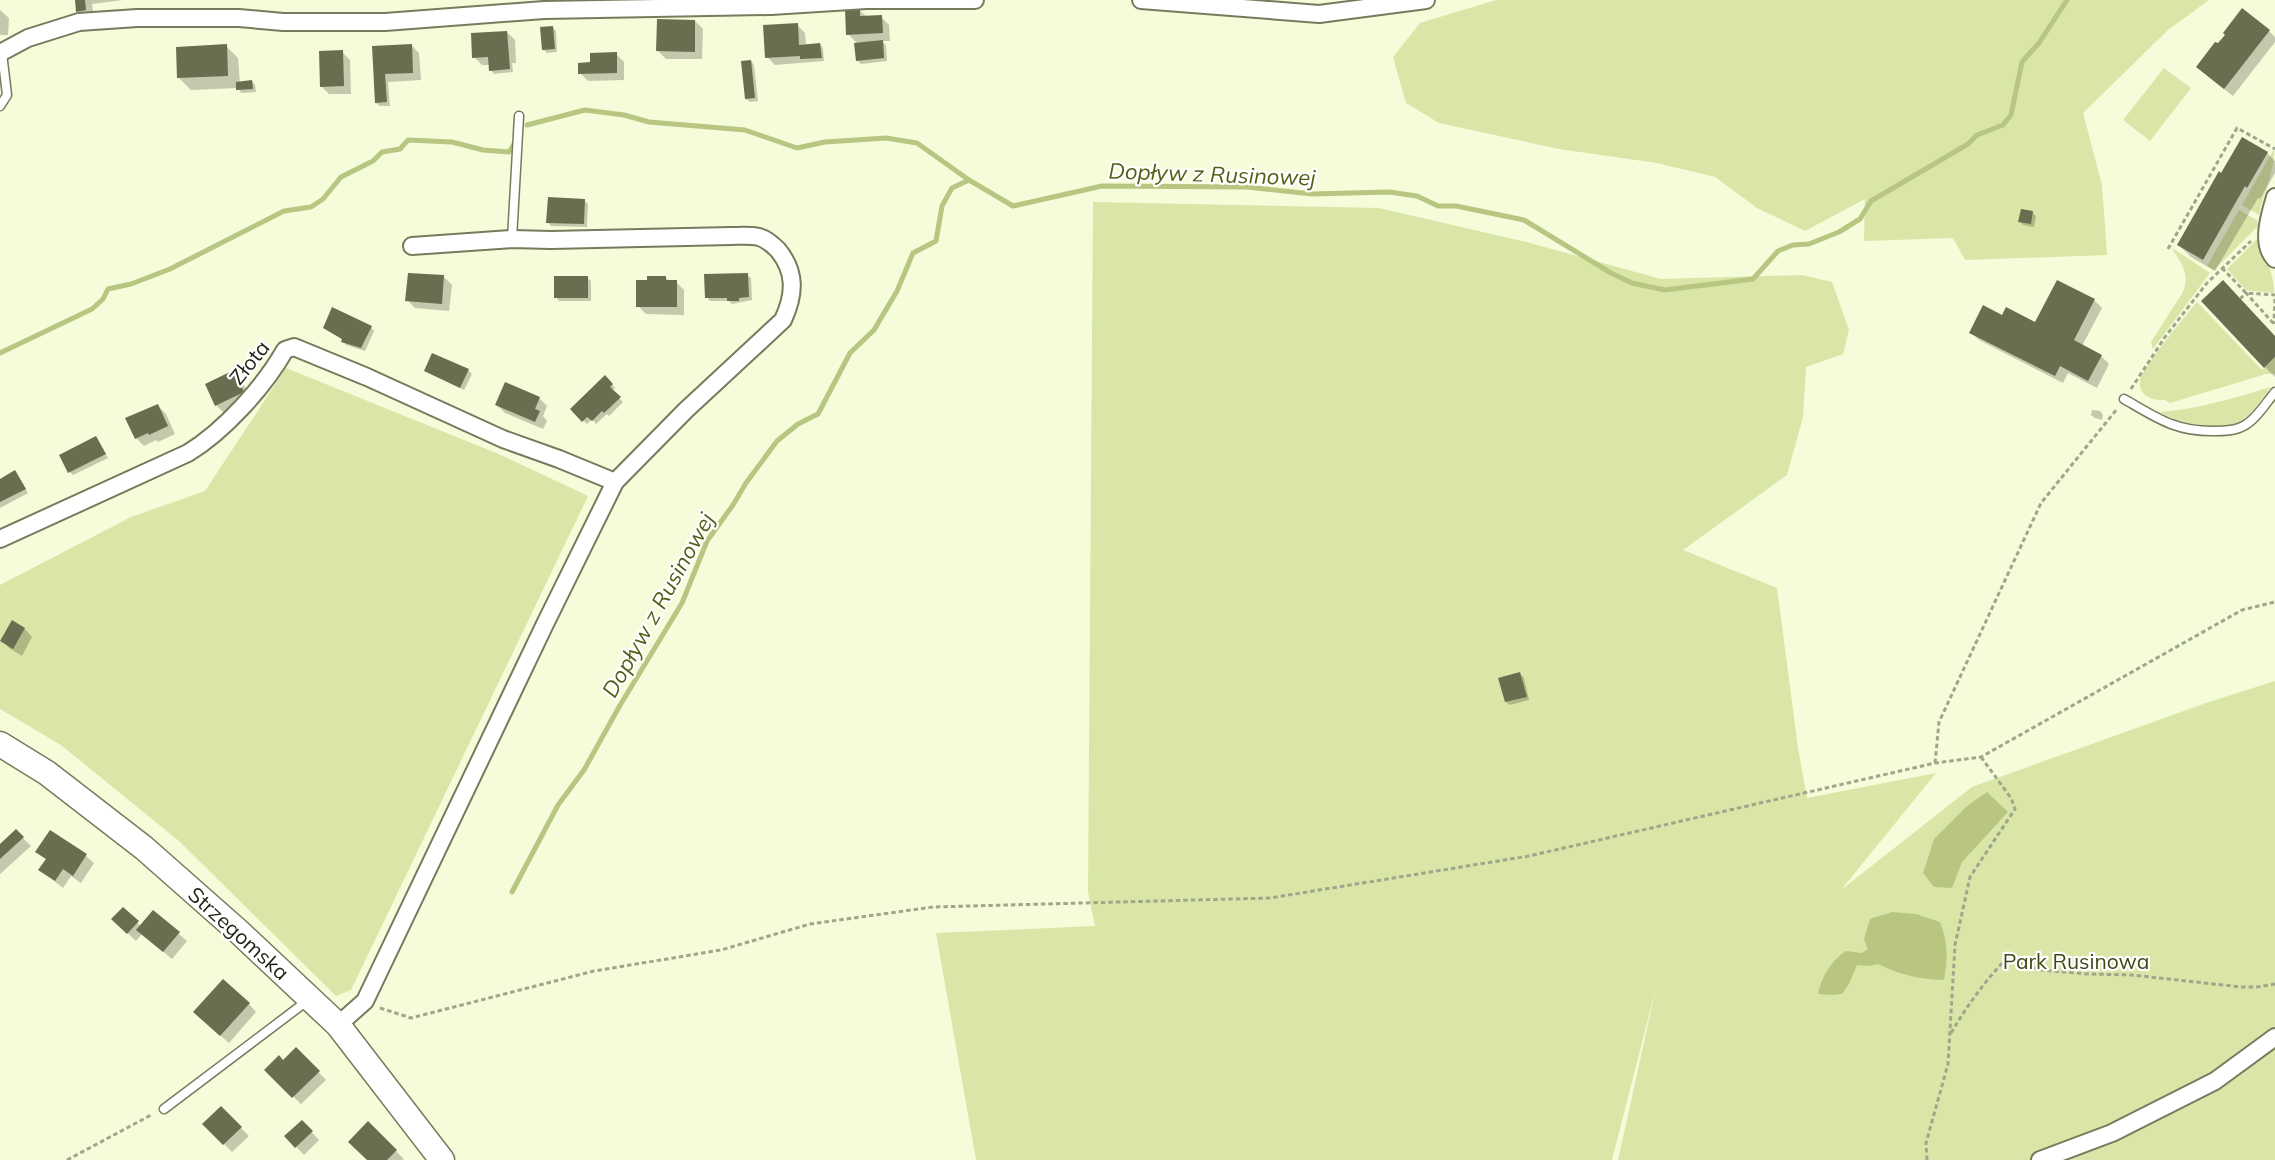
<svg xmlns="http://www.w3.org/2000/svg" width="2275" height="1160" viewBox="0 0 2275 1160" font-family="Mulish,sans-serif">
	<rect width="100%" height="100%" fill="#f4fcd9"/>
	<g fill="#d9e6a7">
		<polygon points="1496,0 2209,0 2168,30 2083,113 2102,185 2107,255 1965,260 1953,238 1864,241 1865,199 1805,231 1757,208 1715,177 1657,163 1559,149 1439,123 1406,103 1393,57 1420,23"/>
		<polygon points="2164,68 2191,88 2150,141 2123,120"/>
		<path d="M2274,149C2275,171 2263,193 2259,215L2242,205Z"/>
		<polygon points="1093,202 1379,208 1530,243 1661,279 1802,275 1832,282 1849,330 1843,354 1806,367 1803,417 1787,475 1683,550 1777,588 1798,748 1807,798 1936,773 1841,890 1972,787 2206,703 2275,681 2275,1160 1618,1160 1656,988 1612,1160 976,1160 936,933 1095,926 1088,892"/>
		<polygon points="2239,210 2257,220 2258,226 2214,270 2207,266"/>
		<path d="M2259,237C2264,257 2275,275 2274,293L2246,290L2227,269Z"/>
		<path d="M2172,248L2210,273L2153,349L2151,342L2183,292C2190,273 2182,265 2172,248Z"/>
		<path d="M2197,302L2262,370L2275,358V374H2266L2170,403L2165,400C2153,401 2138,396 2140,381C2142,368 2186,315 2197,302Z"/>
		<polygon points="286,368 501,455 588,496 351,990 336,996 179,841 61,745 0,709 0,585 131,517 205,491"/>
		<path d="M2271,387C2261,399 2250,419 2234,424C2215,430 2177,423 2160,412C2199,409 2234,398 2271,387Z"/>
	</g>
	<g fill="#b8c682">
		<polygon points="1987,792 2008,812 1962,862 1952,888 1934,887 1923,873 1934,839 1967,806"/>
		<path d="M1892,912L1916,914L1940,922C1948,942 1948,959 1944,980C1919,979 1900,975 1878,964L1869,966L1857,965L1849,984L1842,994L1831,995L1818,994C1822,975 1831,961 1846,951L1862,953L1868,949L1864,939L1870,919Z"/>
	</g>
	<g fill="#0003">
		<polygon points="76,0 123,0 92,4 94,18 86,19 78,11"/>
		<polygon points="0,10 9,18 8,35 0,35"/>
		<polygon points="859,10 867,17 881,17 889,25 890,41 881,41 886,45 887,61 861,64 857,60 858,44 848,34"/>
		<polygon points="2242,10 2269,31 2275,37 2275,42 2233,96 2206,75 2218,45"/>
		<polygon points="695,21 703,29 702,59 666,59 658,51"/>
		<polygon points="797,25 805,33 806,46 820,44 823,48 824,61 775,65 767,57"/>
		<polygon points="552,27 556,31 557,52 547,53 543,49"/>
		<polygon points="507,32 515,40 516,63 512,63 513,72 494,74 491,70 490,65 482,65 474,57"/>
		<polygon points="411,45 419,53 421,80 388,82 390,106 380,106 376,103 375,76"/>
		<polygon points="226,46 238,58 240,83 252,81 255,85 256,92 241,93 238,88 191,90 179,78"/>
		<polygon points="342,52 350,60 351,94 329,94 321,86"/>
		<polygon points="616,54 624,62 624,80 588,81 580,73 592,64"/>
		<polygon points="751,61 754,65 758,101 750,102 746,99"/>
		<polygon points="2267,153 2275,161 2275,173 2260,199 2258,198 2215,271 2191,257 2179,245 2222,175"/>
		<polygon points="584,200 588,204 587,227 551,226 548,222"/>
		<polygon points="2033,213 2036,216 2034,227 2023,225 2020,221"/>
		<polygon points="747,275 751,278 752,300 732,304 729,301 710,301 707,297"/>
		<polygon points="444,277 452,285 449,311 415,308 407,300"/>
		<polygon points="665,277 669,281 676,282 684,290 684,315 646,314 638,306"/>
		<polygon points="587,278 591,281 591,301 559,301 556,297"/>
		<polygon points="2094,300 2102,308 2082,346 2101,356 2109,364 2097,388 2068,373 2063,383 1979,340 1971,332 2003,317 2042,326"/>
		<polygon points="371,327 374,331 365,351 346,345 343,340 324,328"/>
		<polygon points="2275,337 2275,377 2265,367"/>
		<polygon points="468,370 472,374 464,390 426,371"/>
		<polygon points="234,372 242,380 251,400 224,413 216,405"/>
		<polygon points="605,377 615,388 612,391 623,402 609,416 607,414 596,424 592,419 587,424 572,409"/>
		<polygon points="539,398 547,406 543,416 547,421 543,429 505,413 497,405"/>
		<polygon points="158,406 166,414 175,434 158,442 156,440 144,446 136,438"/>
		<polygon points="2092,410 2100,411 2103,415 2102,420 2095,418 2091,415"/>
		<polygon points="96,438 108,458 73,475 70,472"/>
		<polygon points="15,472 28,493 0,508 0,480"/>
		<polygon points="12,622 25,629 32,637 22,656 9,648 2,640"/>
		<polygon points="1520,674 1524,678 1529,700 1510,705 1506,702"/>
		<polygon points="16,831 31,846 0,874 0,846"/>
		<polygon points="37,851 86,856 94,863 81,883 71,876 63,888 40,870 47,860"/>
		<polygon points="123,909 141,926 153,912 187,941 172,959 142,934 136,941 113,919"/>
		<polygon points="249,1004 256,1012 229,1043 203,1020"/>
		<polygon points="296,1049 326,1080 301,1104 266,1070 283,1062"/>
		<polygon points="221,1108 249,1136 232,1152 204,1124"/>
		<polygon points="302,1122 319,1140 304,1155 286,1136"/>
		<polygon points="368,1124 404,1159 402,1160 368,1160"/>
	</g>
	<g fill="none" stroke-linecap="round" stroke-linejoin="round">
		<g stroke="#b8c682" stroke-width="5">
			<polyline points="527,125 585,110 624,115 649,122 745,130 797,148 825,142 886,138 917,143 969,180"/>
			<polyline points="0,353 92,309 103,299 108,289 131,284 170,269 284,211 311,207 323,199 341,177 373,161 382,152 400,149 408,140 452,142 483,150 509,152 514,144"/>
			<polyline points="512,892 558,805 584,770 619,707 682,603 707,541 733,505 746,483 777,441 798,424 818,414 850,353 874,330 897,291 913,253 936,241 942,206 952,188 969,180 1013,206 1102,186 1247,187 1312,194 1389,192 1417,196 1438,206 1456,206 1524,220 1611,273 1632,283 1665,290 1753,279 1778,251 1793,245 1809,244 1839,232 1860,219 1871,201 1968,144 1977,135 2003,125 2011,115 2022,62 2039,43 2067,0"/>
		</g>
	</g>
	<g fill="#686f50">
		<polygon points="75,0 85,0 86,10 76,12"/>
		<polygon points="860,8 860,16 882,15 883,33 846,35 845,9"/>
		<polygon points="2242,8 2270,30 2224,89 2196,67 2215,42 2218,43 2225,35 2223,33"/>
		<polygon points="657,19 695,20 695,52 656,51"/>
		<polygon points="798,23 799,45 820,43 822,58 800,59 800,56 765,58 763,25"/>
		<polygon points="553,26 555,49 542,50 540,27"/>
		<polygon points="507,31 510,69 489,71 488,57 472,58 471,33"/>
		<polygon points="883,40 884,58 856,61 854,43"/>
		<polygon points="227,44 228,76 177,78 176,47"/>
		<polygon points="412,44 413,73 385,74 387,102 375,103 372,46"/>
		<polygon points="343,50 344,86 320,87 319,51"/>
		<polygon points="617,52 617,73 578,74 578,63 590,62 590,53"/>
		<polygon points="751,60 755,98 745,99 741,61"/>
		<polygon points="252,80 253,89 236,90 236,82"/>
		<polygon points="2242,137 2268,152 2247,188 2245,186 2203,260 2177,245 2219,171 2221,173"/>
		<polygon points="548,197 585,199 584,224 546,223"/>
		<polygon points="2021,209 2033,211 2031,224 2018,222"/>
		<polygon points="408,273 444,275 442,304 405,301"/>
		<polygon points="748,273 749,297 739,298 739,301 727,301 727,298 705,298 704,274"/>
		<rect x="554" y="276" width="34" height="22"/>
		<polygon points="647,276 666,276 666,280 677,280 677,307 636,307 636,280 647,280"/>
		<polygon points="2057,280 2095,299 2074,340 2102,355 2088,381 2060,366 2055,376 1969,333 1983,305 2002,315 2006,307 2035,322"/>
		<polygon points="2223,280 2275,336 2275,357 2264,368 2201,301"/>
		<polygon points="332,307 372,326 361,348 341,342 342,339 323,328"/>
		<polygon points="432,353 469,369 460,388 424,371"/>
		<polygon points="234,370 244,392 215,406 205,384"/>
		<polygon points="605,375 613,384 610,387 621,397 604,413 602,411 592,421 587,417 582,422 570,409"/>
		<polygon points="505,382 540,397 535,409 540,411 535,422 495,405"/>
		<polygon points="158,404 168,426 149,435 148,433 135,439 125,418"/>
		<polygon points="96,436 106,454 68,473 59,455"/>
		<polygon points="15,470 26,489 0,502 0,479"/>
		<polygon points="12,620 25,628 13,649 0,641"/>
		<polygon points="1520,672 1527,697 1505,702 1498,678"/>
		<polygon points="16,829 24,837 0,859 0,844"/>
		<polygon points="50,830 87,854 73,876 63,869 55,881 38,870 46,859 35,852"/>
		<polygon points="123,907 139,921 127,934 111,919"/>
		<polygon points="153,910 180,932 163,952 136,930"/>
		<polygon points="223,979 250,1003 220,1036 193,1012"/>
		<polygon points="296,1047 320,1071 292,1098 264,1070 279,1055 283,1060"/>
		<polygon points="221,1106 242,1127 223,1145 202,1124"/>
		<polygon points="302,1120 313,1131 295,1148 284,1136"/>
		<polygon points="368,1121 397,1150 387,1160 367,1160 348,1142"/>
	</g>
	<g fill="none" stroke-linecap="round" stroke-linejoin="round">
		<defs>
			<g id="lane">
				<polyline points="0,106 7,95 2,53"/>
				<polyline points="512,239 519,116"/>
				<path d="M2124,399C2157,418 2176,432 2215,431C2223,431 2231,431 2239,428C2254,423 2265,404 2275,392"/>
				<polyline points="164,1109 307,1001"/>
			</g>
			<g id="street">
				<polyline points="1141,0 1319,14 1426,0"/>
				<polyline points="0,53 28,38 79,22 137,18 239,18 283,22 385,22 544,10 771,6 866,0 975,0"/>
				<path d="M2275,197C2270,214 2260,244 2275,259"/>
				<path d="M0,539L188,453C224,431 264,387 285,350L294,347L367,377L503,439L559,459L615,482"/>
				<path d="M338,1025L365,1001L545,624L615,482L686,410L783,320C795,294 796,272 778,250C773,245 766,239 759,237C750,235 740,236 731,236L551,240L512,239L412,246"/>
				<polyline points="2040,1160 2112,1133 2215,1081 2275,1037"/>
			</g>
			<polyline id="secondary" points="0,744 47,773 144,848 238,931 338,1025 442,1160"/>
		</defs>
		<use href="#lane" stroke="#757c5d" stroke-width="11"/>
		<use href="#street" stroke="#757c5d" stroke-width="20"/>
		<use href="#secondary" stroke="#757c5d" stroke-width="27"/>
		<g stroke="#a0a68c" stroke-width="3" stroke-dasharray="4.5 3" stroke-linecap="butt">
			<polyline points="2168,249 2237,128 2275,149"/>
			<polyline points="2222,268 2246,293 2275,295 2274,324"/>
			<polyline points="2240,299 2246,293 2274,324"/>
			<polyline points="2131,389 2165,337 2207,283 2251,241"/>
			<polyline points="1935,763 1939,722 2041,503 2117,409"/>
			<polyline points="380,1008 411,1018 594,971 721,950 810,924 933,907 1270,898 1529,856 1935,763 1981,757 2242,610 2275,602"/>
			<path d="M1951,1033C1967,1006 1984,982 2006,959L2041,970L2088,974L2132,975L2241,987H2257L2275,984"/>
			<polyline points="67,1160 153,1114"/>
			<polyline points="1927,1160 1926,1143 1948,1064 1955,945 1970,877 2015,809 2011,798 1981,757"/>
		</g>
		<use href="#lane" stroke="#fff" stroke-width="8"/>
		<use href="#street" stroke="#fff" stroke-width="16"/>
		<use href="#secondary" stroke="#fff" stroke-width="24"/>
	</g>
	<g text-anchor="middle" dominant-baseline="central" stroke-width="4.5" stroke-linejoin="round" paint-order="stroke">
		<g font-size="21" fill="#1e2114" stroke="#fff">
			<text transform="translate(249 362) rotate(-51)">Złota</text>
			<text transform="translate(239 933) rotate(42)">Strzegomska</text>
		</g>
		<g font-size="21" fill="#3f4715" stroke="#fff">
			<text x="2076" y="961">Park Rusinowa</text>
		</g>
		<g font-size="22" font-style="italic" fill="#545f14" stroke="#fff">
			<text transform="translate(1212 174) rotate(2)">Dopływ z Rusinowej</text>
			<text transform="translate(658 605) rotate(-61)">Dopływ z Rusinowej</text>
		</g>
	</g>
</svg>
